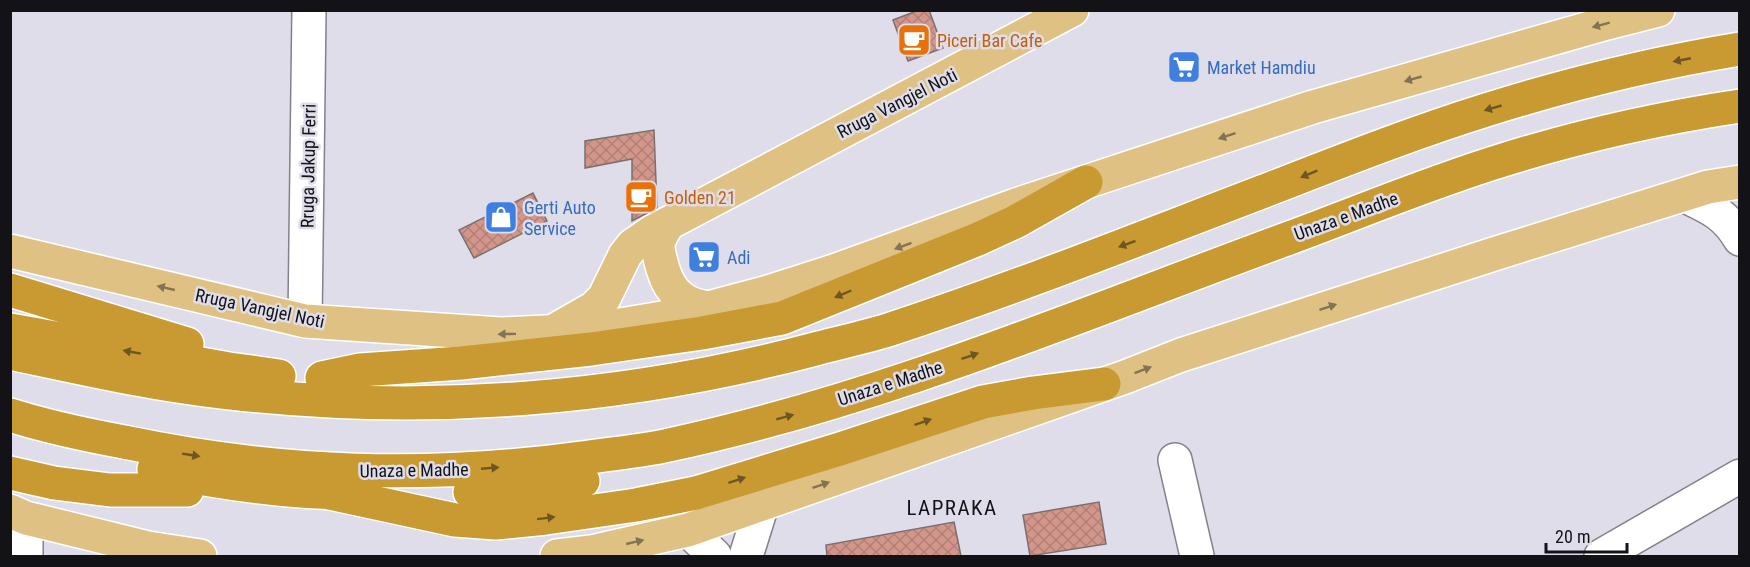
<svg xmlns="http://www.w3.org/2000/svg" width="1750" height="567" viewBox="0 0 1750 567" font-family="'Roboto Condensed',sans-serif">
	<defs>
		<pattern id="building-cross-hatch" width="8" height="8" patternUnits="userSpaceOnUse" patternTransform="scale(1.5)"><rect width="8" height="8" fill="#d2968b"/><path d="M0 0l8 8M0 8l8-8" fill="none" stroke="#b38077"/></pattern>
	</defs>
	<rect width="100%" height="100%" fill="#dedde9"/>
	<g fill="url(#building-cross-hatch)" stroke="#7b6f6d" stroke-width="1.5">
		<polygon points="919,10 929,10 943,48 908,61 893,20"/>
		<polygon points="654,130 657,208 632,221 632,159 585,168 585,141"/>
		<polygon points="533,193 547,221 474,258 459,230"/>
		<polygon points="1099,502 1106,544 1030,556 1023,515"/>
		<polygon points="954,522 961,556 827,556 826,545"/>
	</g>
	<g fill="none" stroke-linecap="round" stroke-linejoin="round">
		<defs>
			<g id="minor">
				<path d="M1683,195C1708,207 1725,213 1740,239"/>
				<polyline points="305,321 309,10"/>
				<polyline points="1175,460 1197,556"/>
				<polyline points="26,518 26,556"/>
				<polyline points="688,530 715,556"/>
				<polyline points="746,556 762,505"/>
				<polyline points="1601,556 1740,476"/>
			</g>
			<g id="major">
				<path d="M668,224C664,230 659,237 658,245C658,253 661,262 663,269C670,293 685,306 710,308"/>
				<polyline points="10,251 305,321 501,334 565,331 620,325 686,314 765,293 834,271 1016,205 1313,107 1607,23 1658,10"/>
				<polyline points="559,328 594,308 604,298 625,255 633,245 652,232 1072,10"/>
				<polyline points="10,511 26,518 148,548 200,556"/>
				<polyline points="557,556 591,552 688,530 1125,377 1181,355 1497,253 1708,187 1740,182"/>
			</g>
			<g id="highway">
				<polyline points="10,290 187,344"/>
				<polyline points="10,330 229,369 279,376"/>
				<path d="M10,353C81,368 151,384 222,392C422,416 625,400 819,348C842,342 865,337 888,330C1013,289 1136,240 1259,193C1334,164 1409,134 1486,110C1569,84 1654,63 1740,49"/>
				<polyline points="322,378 360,370 461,363 591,349 702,333 782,318 978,239 1015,222 1086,182"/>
				<path d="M10,415C48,427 86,435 124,442C282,475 430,479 589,457C616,453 643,451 669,445C884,399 1087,312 1292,237C1362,211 1431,182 1503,160C1580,136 1660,118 1740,106"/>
				<path d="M154,469C219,483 285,493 352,493"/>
				<polyline points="10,473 54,483 110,490 187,490"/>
				<polyline points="470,492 533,488 583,481"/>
				<polyline points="330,493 455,520 496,523 546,518 636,505 696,493 840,449 983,402 1033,393 1104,384"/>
			</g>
		</defs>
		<use href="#minor" stroke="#82818c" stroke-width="36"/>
		<use href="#major" stroke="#fff" stroke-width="36"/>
		<use href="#highway" stroke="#fff" stroke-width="36"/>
		<use href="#minor" stroke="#fff" stroke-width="33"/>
		<use href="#major" stroke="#dfc283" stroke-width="33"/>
		<use href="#highway" stroke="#c99a31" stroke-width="33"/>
	</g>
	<defs><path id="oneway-solid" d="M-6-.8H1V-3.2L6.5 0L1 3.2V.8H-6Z" transform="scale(1.5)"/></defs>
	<g fill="#837352">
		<use href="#oneway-solid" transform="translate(1601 25) rotate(165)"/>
		<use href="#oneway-solid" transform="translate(1413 79) rotate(164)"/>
		<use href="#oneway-solid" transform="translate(1227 136) rotate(162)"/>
		<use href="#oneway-solid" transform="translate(903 246) rotate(160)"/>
		<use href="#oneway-solid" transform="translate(166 288) rotate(-167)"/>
		<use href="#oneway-solid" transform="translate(1328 307) rotate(-18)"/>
		<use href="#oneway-solid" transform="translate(507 334) rotate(179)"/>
		<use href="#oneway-solid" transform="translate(1143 370) rotate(-21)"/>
		<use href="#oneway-solid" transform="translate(821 485) rotate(-19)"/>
		<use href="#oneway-solid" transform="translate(635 542) rotate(-13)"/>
	</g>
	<g fill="#6e5624">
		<use href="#oneway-solid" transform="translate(1682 60) rotate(169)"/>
		<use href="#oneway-solid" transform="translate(1493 108) rotate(164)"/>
		<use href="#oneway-solid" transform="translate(1309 174) rotate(158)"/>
		<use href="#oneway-solid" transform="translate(1127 244) rotate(160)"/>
		<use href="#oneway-solid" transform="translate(843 294) rotate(157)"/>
		<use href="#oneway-solid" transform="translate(132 352) rotate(-170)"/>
		<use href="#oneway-solid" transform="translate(970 356) rotate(-19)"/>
		<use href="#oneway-solid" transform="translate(785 417) rotate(-15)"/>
		<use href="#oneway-solid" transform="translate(923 422) rotate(-19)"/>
		<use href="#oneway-solid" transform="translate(191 455) rotate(9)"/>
		<use href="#oneway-solid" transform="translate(490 468) rotate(-5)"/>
		<use href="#oneway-solid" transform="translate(737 480) rotate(-18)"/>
		<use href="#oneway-solid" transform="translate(546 518) rotate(-7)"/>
	</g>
	<defs>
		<symbol id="cafe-square" viewBox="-11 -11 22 22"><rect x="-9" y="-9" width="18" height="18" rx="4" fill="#e8710a" stroke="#dedde9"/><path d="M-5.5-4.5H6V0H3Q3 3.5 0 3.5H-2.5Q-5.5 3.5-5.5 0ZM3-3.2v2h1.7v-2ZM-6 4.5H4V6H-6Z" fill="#fff"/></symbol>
		<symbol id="supermarket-square" viewBox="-11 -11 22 22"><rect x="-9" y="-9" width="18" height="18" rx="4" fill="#3f7fe0" stroke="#dedde9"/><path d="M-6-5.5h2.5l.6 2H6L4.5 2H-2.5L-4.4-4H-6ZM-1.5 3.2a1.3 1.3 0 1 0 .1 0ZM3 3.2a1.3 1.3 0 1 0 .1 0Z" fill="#fff"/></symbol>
		<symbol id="shop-square" viewBox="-11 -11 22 22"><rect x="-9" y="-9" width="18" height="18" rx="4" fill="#3f7fe0" stroke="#dedde9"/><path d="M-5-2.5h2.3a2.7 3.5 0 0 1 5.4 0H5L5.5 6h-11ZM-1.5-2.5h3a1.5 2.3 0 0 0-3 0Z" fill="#fff"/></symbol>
	</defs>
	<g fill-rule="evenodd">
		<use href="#cafe-square" x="895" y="21" width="38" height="38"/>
		<use href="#supermarket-square" x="1165" y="48" width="38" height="38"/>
		<use href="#cafe-square" x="622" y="178" width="38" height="38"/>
		<use href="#shop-square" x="482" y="198" width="38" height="38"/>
		<use href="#supermarket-square" x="685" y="238" width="38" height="38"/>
	</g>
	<g text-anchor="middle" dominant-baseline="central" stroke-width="5" stroke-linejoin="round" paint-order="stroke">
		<g font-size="18" fill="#c56008" stroke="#dedde9" text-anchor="start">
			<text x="937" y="40">Piceri Bar Cafe</text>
			<text x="664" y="197">Golden 21</text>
		</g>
		<g font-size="18" fill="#366cbe" stroke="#dedde9" text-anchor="start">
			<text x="1207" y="67">Market Hamdiu</text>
			<text x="524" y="207">Gerti Auto<tspan x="524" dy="21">Service</tspan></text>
			<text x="727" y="257">Adi</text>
		</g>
		<g font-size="18" fill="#131216" stroke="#dedde9">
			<text transform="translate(897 103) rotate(-27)">Rruga Vangjel Noti</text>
			<text transform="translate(308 166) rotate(-89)">Rruga Jakup Ferri</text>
			<text transform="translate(1346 216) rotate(-20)">Unaza e Madhe</text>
			<text transform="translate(260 308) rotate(12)">Rruga Vangjel Noti</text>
			<text transform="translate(890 383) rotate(-18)">Unaza e Madhe</text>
			<text transform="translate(414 470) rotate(-1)">Unaza e Madhe</text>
		</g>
		<g font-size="21" letter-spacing="1.5" fill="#131216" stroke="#dedde9">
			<text x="952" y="508">LAPRAKA</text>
		</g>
	</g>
	<rect width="1750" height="567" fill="none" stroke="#131216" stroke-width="24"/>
	<path d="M1546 543v9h81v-9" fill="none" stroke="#131216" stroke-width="3"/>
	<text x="1555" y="543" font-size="18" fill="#131216" stroke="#dedde9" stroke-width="4.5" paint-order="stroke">20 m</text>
</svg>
